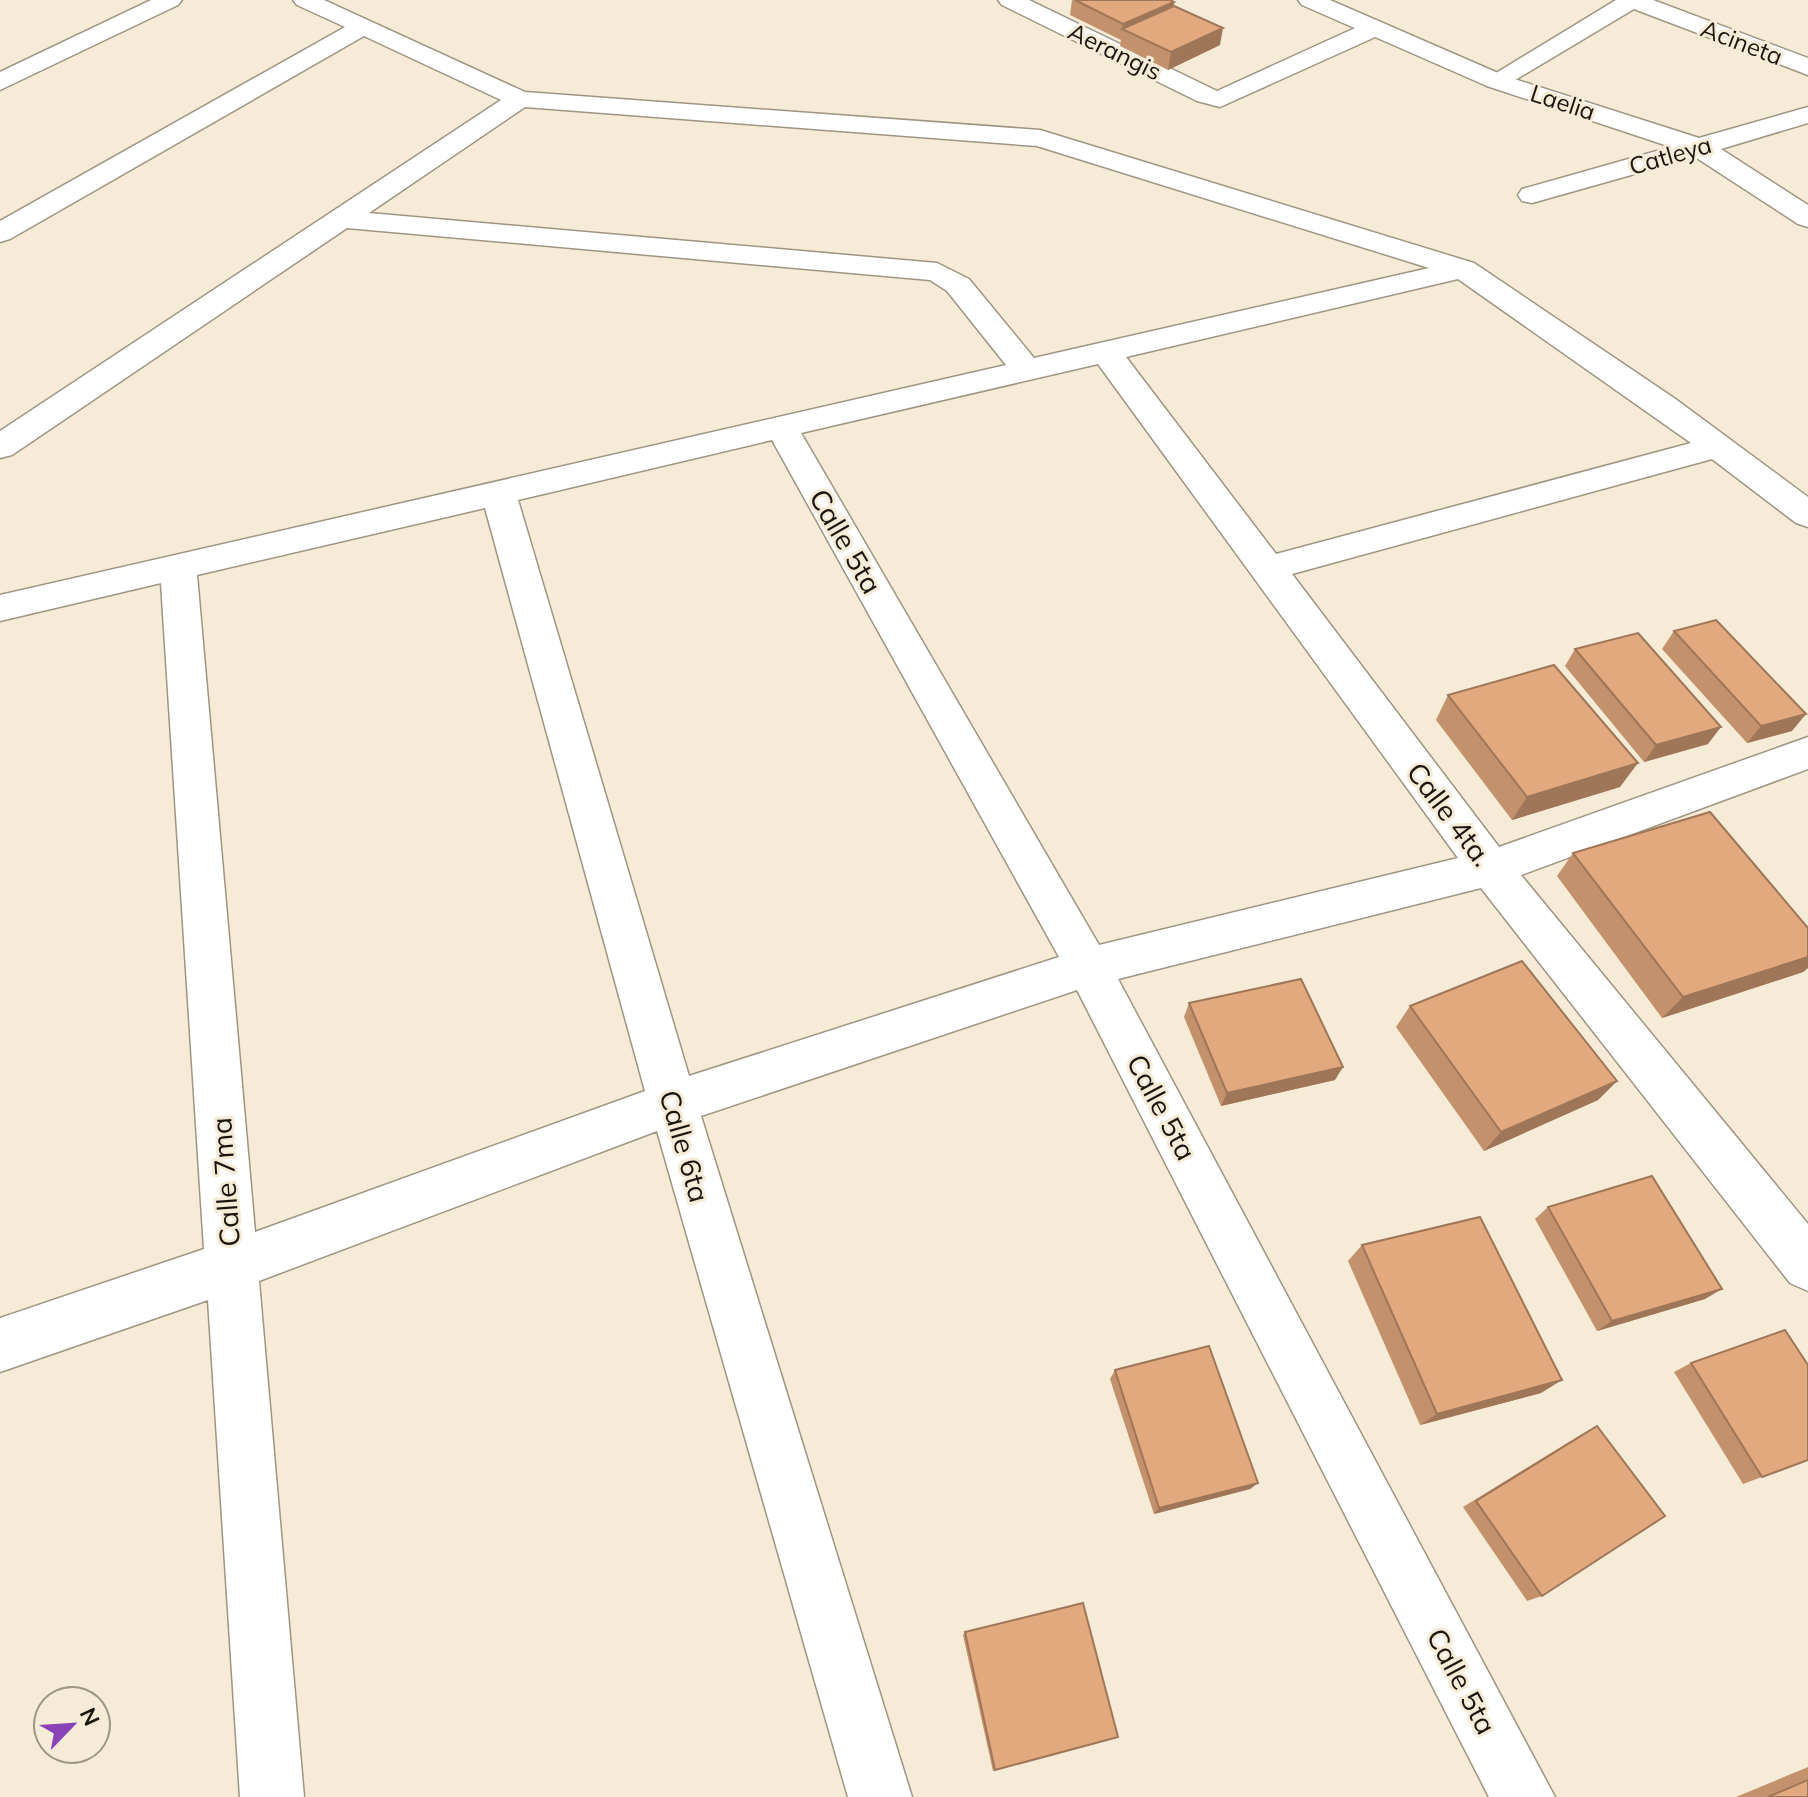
<svg xmlns="http://www.w3.org/2000/svg" width="1808" height="1797" viewBox="0 0 1808 1797" font-family="Mulish,sans-serif">
	<rect width="100%" height="100%" fill="#f5ebd6"/>
	<g fill="none" stroke-linecap="round" stroke-linejoin="round">
		<defs>
			<g id="minor">
				<polygon points="151,0 182,0 178,5 0,90 0,72"/>
				<path d="M293,0H324L525,92L1040,130L1474,263L1674,398L1808,497V527L1796,523L1712,459L1292,574L1499,847L1808,737V769L1521,875L1808,1224V1291L1790,1283L1481,888L1118,979L1555,1797H1489L1077,990L701,1116L912,1797H848L657,1131L259,1281L304,1797H240L208,1300L0,1372V1318L204,1249L161,583L0,621V595L1006,365L947,291L930,280L347,228L12,455L0,458V431L501,100L364,36L10,239L0,242V221L345,27L297,5ZM525,107L1037,146L1429,268L1034,358L969,279L937,263L369,213ZM1458,279L1691,443L1276,554L1126,357ZM1098,364L1458,858L1099,945L801,433ZM772,440L1059,957L689,1076L518,500ZM485,508L645,1091L255,1232L197,575Z"/>
				<polygon points="998,0 1029,0 1217,91 1366,23 1375,21 1387,28 1384,33 1220,107 1197,101 1002,5"/>
				<polygon points="1616,0 1653,0 1808,58 1808,75 1634,9 1505,86 1487,86 1483,81"/>
				<polygon points="1699,139 1709,141 1713,147 1709,153 1532,203 1522,201 1518,195 1522,189"/>
			</g>
			<polygon id="tertiary" points="1298,0 1330,0 1505,76 1699,138 1808,107 1808,123 1721,149 1808,205 1808,227 1798,224 1689,153 1487,86 1302,5"/>
		</defs>
		<use href="#minor" stroke="#9e9582" stroke-width="3"/>
		<use href="#tertiary" stroke="#9e9582" stroke-width="3"/>
		<use href="#minor" fill="#fff" fill-rule="evenodd"/>
		<use href="#tertiary" fill="#fff" fill-rule="evenodd"/>
	</g>
	<g fill="#c3916c">
		<polygon points="1072,0 1170,0 1174,2 1174,6 1220,45 1168,70 1120,46 1121,40 1070,15"/>
		<polygon points="1674,631 1792,731 1747,743 1662,649"/>
		<polygon points="1575,649 1708,744 1644,762 1565,666"/>
		<polygon points="1448,695 1620,787 1512,820 1436,720"/>
		<polygon points="1573,853 1808,928 1808,968 1803,972 1662,1018 1557,876"/>
		<polygon points="1189,1003 1335,1080 1221,1106 1184,1017"/>
		<polygon points="1410,1006 1617,1081 1598,1100 1484,1151 1396,1027"/>
		<polygon points="1548,1207 1705,1299 1597,1331 1535,1219"/>
		<polygon points="1362,1245 1541,1393 1420,1425 1348,1261"/>
		<polygon points="1691,1363 1808,1460 1743,1484 1674,1372"/>
		<polygon points="1115,1370 1258,1483 1250,1489 1154,1514 1110,1379"/>
		<polygon points="1597,1426 1542,1596 1527,1601 1463,1507 1582,1434"/>
		<polygon points="965,1632 1118,1737 993,1771 963,1635"/>
		<polygon points="1808,1767 1808,1797 1736,1797"/>
	</g>
	<g fill="#9f7658">
		<polygon points="1174,2 1172,19 1122,29 1123,24"/>
		<polygon points="1223,28 1220,45 1168,70 1171,52"/>
		<polygon points="1806,714 1792,731 1747,743 1761,726"/>
		<polygon points="1721,727 1708,744 1644,762 1656,745"/>
		<polygon points="1638,763 1620,787 1512,820 1527,797"/>
		<polygon points="1808,957 1808,968 1803,972 1662,1018 1683,997"/>
		<polygon points="1343,1067 1335,1080 1221,1106 1227,1093"/>
		<polygon points="1617,1081 1598,1100 1484,1151 1501,1132"/>
		<polygon points="1722,1289 1705,1299 1597,1331 1612,1321"/>
		<polygon points="1562,1380 1541,1393 1420,1425 1437,1414"/>
		<polygon points="1258,1483 1250,1489 1154,1514 1159,1508"/>
	</g>
	<g fill="#e3a97e" stroke="#9f7658" stroke-width="2">
		<polygon points="1075,0 1170,0 1174,2 1123,24"/>
		<polygon points="1174,6 1223,28 1171,52 1122,29"/>
		<polygon points="1716,620 1806,714 1761,726 1674,631"/>
		<polygon points="1638,633 1721,727 1656,745 1575,649"/>
		<polygon points="1554,665 1638,763 1527,797 1448,695"/>
		<polygon points="1710,812 1808,928 1808,957 1683,997 1573,853"/>
		<polygon points="1522,961 1617,1081 1501,1132 1410,1006"/>
		<polygon points="1301,979 1343,1067 1227,1093 1189,1003"/>
		<polygon points="1652,1176 1722,1289 1612,1321 1548,1207"/>
		<polygon points="1480,1217 1562,1380 1437,1414 1362,1245"/>
		<polygon points="1785,1330 1808,1365 1808,1460 1762,1477 1691,1363"/>
		<polygon points="1209,1346 1258,1483 1159,1508 1115,1370"/>
		<polygon points="1597,1426 1665,1516 1542,1596 1476,1501"/>
		<polygon points="1083,1603 1118,1737 995,1770 965,1632"/>
		<polygon points="1808,1780 1808,1797 1768,1797"/>
	</g>
	<g text-anchor="middle" dominant-baseline="central" stroke-width="6" stroke-linejoin="round" paint-order="stroke">
		<g font-size="24" fill="#1a160f" stroke="#f5ebd6">
			<text transform="translate(1742 42) rotate(21)">Acineta</text>
			<text transform="translate(1115 51) rotate(26)">Aerangis</text>
			<text transform="translate(1563 102) rotate(18)">Laelia</text>
			<text transform="translate(1670 155) rotate(-16)">Catleya</text>
		</g>
		<g font-size="28" fill="#1a160f" stroke="#f5ebd6">
			<text transform="translate(846 541) rotate(60)">Calle 5ta</text>
			<text transform="translate(1450 814) rotate(53)">Calle 4ta.</text>
			<text transform="translate(1162 1107) rotate(62)">Calle 5ta</text>
			<text transform="translate(685 1146) rotate(74)">Calle 6ta</text>
			<text transform="translate(225 1182) rotate(-94)">Calle 7ma</text>
			<text transform="translate(1462 1681) rotate(62)">Calle 5ta</text>
		</g>
	</g>
	<g transform="translate(72 1725) rotate(65)"><circle r="38" fill="#f5ebd6" stroke="#9d9686" stroke-width="2"/>
	<path d="M0-6L14 30L0 20L-14 30Z" fill="#8943b7"/>
	<text y="-12" font-size="22" font-weight="bold" text-anchor="middle" fill="#1a160f">N</text>
	</g>
</svg>
